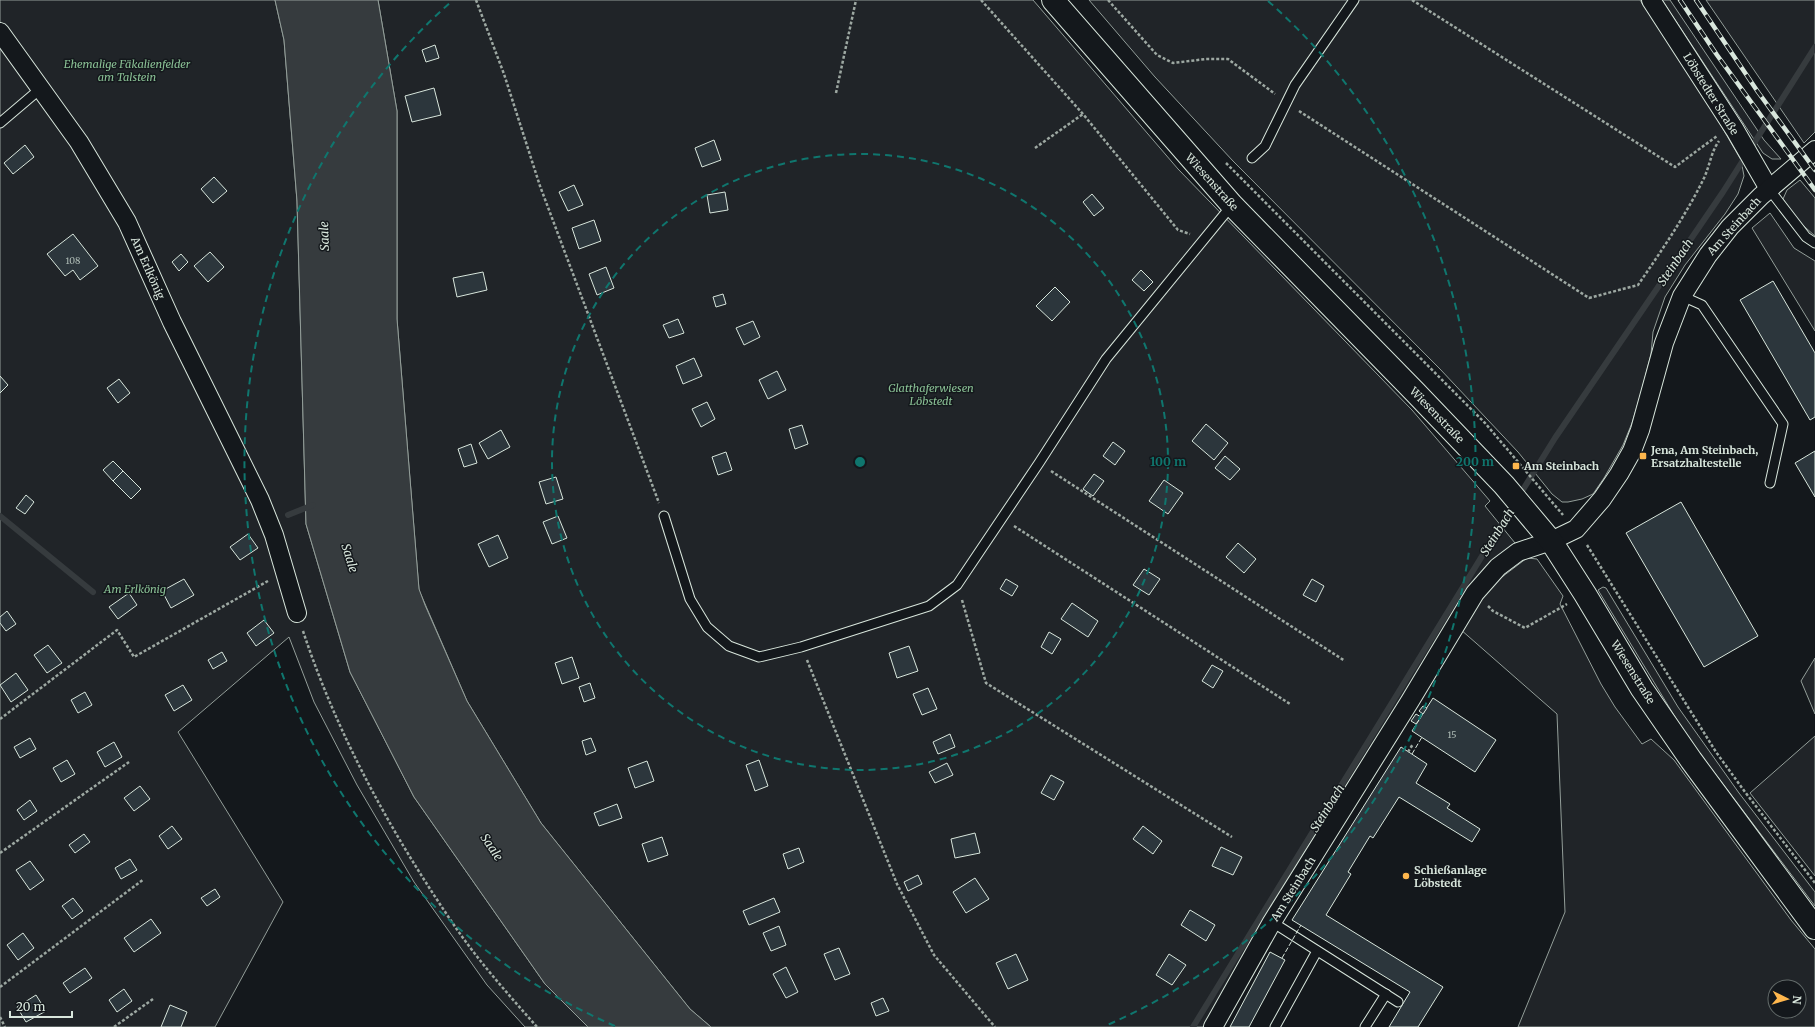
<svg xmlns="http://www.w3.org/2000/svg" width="1815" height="1027" viewBox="0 0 1815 1027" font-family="Merriweather,serif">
	<rect width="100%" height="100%" fill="#14181c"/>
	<g fill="#202428" stroke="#939e99" fill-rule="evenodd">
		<polygon points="0,0 275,0 284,40 297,201 306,524 350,672 414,797 545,984 588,1027 525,1027 487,985 414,882 357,785 314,702 289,637 178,732 283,902 215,1027 0,1027"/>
		<polygon points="378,0 1033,0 1178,169 1412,410 1490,501 1485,506 1515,543 1490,565 1450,622 1302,856 1203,1027 711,1027 690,1009 541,823 467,701 419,590 397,319 397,111"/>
		<polygon points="1089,0 1640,0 1712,110 1741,160 1744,176 1738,194 1725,214 1685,265 1665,297 1653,332 1651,354 1641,393 1632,423 1623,445 1604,478 1593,494 1582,499 1568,502 1562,502 1552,494 1518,452 1440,369 1233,161 1155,77"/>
		<polygon points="1662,0 1670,0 1764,140 1781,159 1772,159 1763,153"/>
		<polygon points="1706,0 1815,0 1815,132 1804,143"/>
		<polygon points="1800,180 1815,198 1815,236 1797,220 1783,199 1787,190"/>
		<polygon points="1770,213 1794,248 1815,261 1815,331 1752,228"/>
		<path d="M1527,558L1537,559L1563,596L1560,604L1601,684L1615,707L1642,744L1651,739L1674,760L1791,920L1815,949V1027H1518L1565,912L1557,714L1460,629L1494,583ZM1775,987H1799V1011H1775Z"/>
		<polygon points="1603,587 1606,588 1678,707 1739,793 1815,892 1815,906 1686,735 1598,590"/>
		<polygon points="1815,658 1815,714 1801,681"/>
		<polygon points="1815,736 1815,876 1750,793"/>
	</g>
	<polygon fill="#363b3e" stroke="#939e99" points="275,0 378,0 397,111 397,319 419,589 425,605 467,701 541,823 690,1009 711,1027 588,1027 545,984 414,797 350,672 306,524 297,201 284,40"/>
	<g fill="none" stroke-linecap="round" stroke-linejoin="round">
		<g stroke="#363b3e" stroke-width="6">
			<polyline points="1519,496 1555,438 1723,192 1815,47"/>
			<polyline points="288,515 313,505"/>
			<polyline points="0,516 93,592"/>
			<polyline points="1193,1027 1514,504"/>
		</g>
	</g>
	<g fill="#2c363c" stroke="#d8e6dc">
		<polygon points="435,45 439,58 426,62 422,50"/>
		<polygon points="434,88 441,115 412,122 405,96"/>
		<polygon points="714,140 721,160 702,167 695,148"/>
		<polygon points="25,145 34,157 13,174 4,163"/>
		<polygon points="214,177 227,191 213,203 201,189"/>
		<polygon points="574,185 583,205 568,211 559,192"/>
		<polygon points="725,192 728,210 710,213 707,195"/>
		<polygon points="1092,194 1104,208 1094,216 1083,202"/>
		<polygon points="594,220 601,241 579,249 572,228"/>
		<polygon points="73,234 98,266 80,280 73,270 65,276 47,254"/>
		<polygon points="210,252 224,267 208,282 194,266"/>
		<polygon points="181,254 188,262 179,271 172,262"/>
		<polygon points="606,267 614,288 597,295 589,274"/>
		<polygon points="1141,270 1153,282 1144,291 1132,280"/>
		<polygon points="483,272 487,290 457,297 453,278"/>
		<polygon points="1773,281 1815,353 1815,417 1810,420 1740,300"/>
		<polygon points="1055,287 1070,302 1052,321 1036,306"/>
		<polygon points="723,294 726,304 716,307 713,297"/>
		<polygon points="678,319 684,333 669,338 663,325"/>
		<polygon points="753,321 760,337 744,345 736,328"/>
		<polygon points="694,358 702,376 683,384 676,366"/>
		<polygon points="777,371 786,390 768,399 759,380"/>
		<polygon points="0,376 8,385 0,393"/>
		<polygon points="119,379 130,393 118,403 107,388"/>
		<polygon points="707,402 715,419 701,427 692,409"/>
		<polygon points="1206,424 1228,443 1214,460 1192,441"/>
		<polygon points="802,425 808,444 795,449 789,429"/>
		<polygon points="501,430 510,447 488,459 479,443"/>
		<polygon points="1113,442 1125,451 1115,465 1103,456"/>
		<polygon points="471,444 477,463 464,467 458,449"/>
		<polygon points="1815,451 1815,497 1795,463"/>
		<polygon points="726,452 732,470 718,475 712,457"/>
		<polygon points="1225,456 1240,469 1230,480 1215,468"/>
		<polygon points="113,461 123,471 113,481 103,470"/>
		<polygon points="123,471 141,489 131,499 113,481"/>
		<polygon points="1094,474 1104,481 1093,496 1083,489"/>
		<polygon points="556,477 563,499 546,504 539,482"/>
		<polygon points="1164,480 1183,493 1168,514 1149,501"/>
		<polygon points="26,495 34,502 25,514 16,508"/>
		<polygon points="1681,502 1758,636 1704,667 1626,533"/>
		<polygon points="558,516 567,538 552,544 543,522"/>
		<polygon points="248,534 258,548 240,560 230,547"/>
		<polygon points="498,535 508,558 489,567 478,544"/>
		<polygon points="1238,543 1256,559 1244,573 1226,557"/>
		<polygon points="1144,569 1160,579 1149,595 1133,585"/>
		<polygon points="184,579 194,595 171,608 162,591"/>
		<polygon points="1006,579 1018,586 1012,596 1000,589"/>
		<polygon points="1312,579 1324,586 1316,602 1303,595"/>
		<polygon points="129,593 137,605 118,619 109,607"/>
		<polygon points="1072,603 1098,621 1088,637 1061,619"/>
		<polygon points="7,611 16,624 6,631 0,623 0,617"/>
		<polygon points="264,620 274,633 256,646 247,633"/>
		<polygon points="1049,632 1061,639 1052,654 1041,647"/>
		<polygon points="48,645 62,663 47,673 34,655"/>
		<polygon points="909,646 918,671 897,678 889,653"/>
		<polygon points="222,652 227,661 213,669 208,660"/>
		<polygon points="572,657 579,678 562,684 555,663"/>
		<polygon points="1212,665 1223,671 1213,688 1202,681"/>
		<polygon points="16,673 28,690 11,702 0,685"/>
		<polygon points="590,683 595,698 584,702 579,687"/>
		<polygon points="183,685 192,700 174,711 165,695"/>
		<polygon points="928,688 937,709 922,715 913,694"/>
		<polygon points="85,692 92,705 78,713 71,700"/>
		<polygon points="1433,698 1496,740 1475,772 1412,731"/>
		<polygon points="1423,706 1427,708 1423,714 1419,711"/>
		<polygon points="1416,714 1421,717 1416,724 1411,721"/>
		<polygon points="950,734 955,747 938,754 933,742"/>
		<polygon points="30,738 36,749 20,758 14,747"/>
		<polygon points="591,738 596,751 586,755 582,741"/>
		<polygon points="114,742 122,757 105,767 97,752"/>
		<polygon points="1401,747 1427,764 1416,783 1450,804 1447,808 1480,829 1472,842 1399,797 1373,838 1370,836 1348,872 1351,874 1326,915 1443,987 1418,1027 1389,1027 1410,992 1292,920"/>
		<polygon points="67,760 75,774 61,782 53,768"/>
		<polygon points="759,760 768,786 755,791 746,765"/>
		<polygon points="647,761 654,781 635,788 628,768"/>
		<polygon points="947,763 953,775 935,783 929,772"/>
		<polygon points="1051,775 1064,782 1054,800 1041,793"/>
		<polygon points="140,786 150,799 134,811 124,798"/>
		<polygon points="30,800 37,811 24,820 17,810"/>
		<polygon points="617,804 622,818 599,826 594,813"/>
		<polygon points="172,826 182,839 168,849 159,836"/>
		<polygon points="1143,826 1162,841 1153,854 1133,839"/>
		<polygon points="975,833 980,853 955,858 951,839"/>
		<polygon points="84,834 90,842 75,853 69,845"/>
		<polygon points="662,837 668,855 648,862 642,844"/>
		<polygon points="1221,847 1242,857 1233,875 1212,866"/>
		<polygon points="799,848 804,862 788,869 783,854"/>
		<polygon points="130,859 137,870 121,879 115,868"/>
		<polygon points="30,861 44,880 30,890 16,870"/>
		<polygon points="918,875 922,884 908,891 904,882"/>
		<polygon points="975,878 989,899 966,913 953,892"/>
		<polygon points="215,889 220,897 207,906 201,898"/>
		<polygon points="73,898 83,911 72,919 62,906"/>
		<polygon points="774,898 780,912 749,925 743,911"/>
		<polygon points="1190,910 1215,925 1206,941 1181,925"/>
		<polygon points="151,919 161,933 134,952 124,938"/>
		<polygon points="779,926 786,945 771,951 763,933"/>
		<polygon points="23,933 34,948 18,960 7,945"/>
		<polygon points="839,948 850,974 835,980 824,954"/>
		<polygon points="1270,952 1285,960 1249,1027 1230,1027"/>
		<polygon points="1016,954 1028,980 1008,989 996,963"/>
		<polygon points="1169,954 1186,965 1172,985 1156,975"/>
		<polygon points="786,967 798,992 786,998 773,974"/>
		<polygon points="85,968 92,978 70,993 63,983"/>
		<polygon points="124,989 132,1001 117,1012 109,1000"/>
		<polygon points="36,995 46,1011 26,1022 17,1007"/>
		<polygon points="883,998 889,1011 876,1016 871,1003"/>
		<polygon points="170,1005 187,1012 181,1027 161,1027"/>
	</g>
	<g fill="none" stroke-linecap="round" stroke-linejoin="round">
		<defs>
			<g id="service">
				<polyline points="0,123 40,89"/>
				<polyline points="1252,158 1265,146 1295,85 1354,0"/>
				<polyline points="1769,189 1806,237 1815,243"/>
				<polyline points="1682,296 1702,305 1783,424 1770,483"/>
				<polyline points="664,516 690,599 707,627 729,646 759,657 801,647 929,606 957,585 1039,463 1106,359 1232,205"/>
				<polyline points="1272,922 1398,1002"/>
				<polyline points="1275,1027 1317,951"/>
				<polyline points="1365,1027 1386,994"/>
			</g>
			<g id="minor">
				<polyline points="1651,0 1735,130 1769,189"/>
				<polyline points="0,32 79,142 127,222 172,322 260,500 274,535 297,613"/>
				<polyline points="1213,1027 1272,922 1410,701 1475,593 1498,567 1518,552 1551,541 1576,529 1602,499 1619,474 1632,451 1640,430 1664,343 1682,296 1708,255 1730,227 1761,196 1815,150"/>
			</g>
			<polyline id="tertiary" points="1053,0 1232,205 1415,392 1504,485 1551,541 1585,594 1642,689 1691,760 1815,928"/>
		</defs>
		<use href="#service" stroke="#d8e6dc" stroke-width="11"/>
		<use href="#minor" stroke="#d8e6dc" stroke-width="20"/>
		<use href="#tertiary" stroke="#d8e6dc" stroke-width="24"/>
		<g stroke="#9da8a2" stroke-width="2.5" stroke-dasharray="3 2" stroke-linecap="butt">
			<polyline points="476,0 504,74 540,186 659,503"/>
			<polyline points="981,0 1083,114 1178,230 1190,234"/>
			<polyline points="1108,0 1157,55 1173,63 1206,59 1228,59 1275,94"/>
			<polyline points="1412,0 1675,167 1717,136"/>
			<polyline points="836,93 856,0"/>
			<path d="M1299,111L1589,298L1638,285C1662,250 1686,215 1704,178C1710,165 1711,152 1719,141"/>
			<polyline points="1035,148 1083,114"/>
			<polyline points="1226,163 1485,423 1563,515"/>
			<polyline points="1051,471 1345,661"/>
			<polyline points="1014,526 1290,704"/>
			<polyline points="1587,545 1716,752 1745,792 1815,883"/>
			<polyline points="962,600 986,683 1232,837"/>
			<polyline points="1488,606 1493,611 1525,628 1567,604"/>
			<path d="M303,631C338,737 393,836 456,928C480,963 509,995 537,1027"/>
			<polyline points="807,660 897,884 934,955 995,1027"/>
			<polyline points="0,719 117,630 134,657 268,581"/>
			<polyline points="1408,752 1413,744"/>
			<polyline points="0,853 129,762"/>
			<polyline points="0,987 144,879"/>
			<polyline points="0,1017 5,1027"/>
			<polyline points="114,1027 153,999"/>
		</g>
		<use href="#service" stroke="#14181c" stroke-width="9"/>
		<use href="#minor" stroke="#14181c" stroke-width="18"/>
		<use href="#tertiary" stroke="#14181c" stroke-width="22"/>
		<defs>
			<g id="rail">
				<polyline points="1680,0 1717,55 1815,190"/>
				<polyline points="1696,0 1758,92 1815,170"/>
			</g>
		</defs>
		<use href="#rail" stroke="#d8e6dc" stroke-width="4.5"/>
		<use href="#rail" stroke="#14181c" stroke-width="3" stroke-dasharray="9" stroke-linecap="butt"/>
		<g stroke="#d8e6dc" stroke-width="1" stroke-dasharray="5 2" stroke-linecap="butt">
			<polyline points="1412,754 1422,737"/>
			<polyline points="1282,958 1301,925"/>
		</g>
	</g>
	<g fill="none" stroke="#0f766e" stroke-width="2" stroke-dasharray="7 5">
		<circle cx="860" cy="462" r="308"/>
		<path d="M615 1026A615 615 0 0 1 452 1M1268 1A615 615 0 0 1 1105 1026"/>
	</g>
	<g fill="#ffb74d" stroke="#14181c" stroke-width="1.5">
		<rect x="1639" y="452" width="8" height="8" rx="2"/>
		<rect x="1512" y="462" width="8" height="8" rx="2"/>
		<circle cx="1406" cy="876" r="4"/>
	</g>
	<g text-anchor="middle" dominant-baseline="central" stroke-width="3" stroke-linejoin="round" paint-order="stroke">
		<g font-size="9" fill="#adbab4">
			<text x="73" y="260">108</text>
			<text x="1452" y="734">15</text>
		</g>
		<g font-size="11" font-style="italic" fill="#8ac095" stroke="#14181c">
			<text x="127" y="64">Ehemalige Fäkalienfelder<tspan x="127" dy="13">am Talstein</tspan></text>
			<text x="931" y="388">Glatthaferwiesen<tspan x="931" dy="13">Löbstedt</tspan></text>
			<text x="135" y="589">Am Erlkönig</text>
		</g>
		<g font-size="11" fill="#d8e6dc" stroke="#14181c">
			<text transform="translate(1711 94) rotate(58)">Löbstedter Straße</text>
			<text transform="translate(1212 182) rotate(48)">Wiesenstraße</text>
			<text transform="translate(1734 226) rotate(-48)">Am Steinbach</text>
			<text transform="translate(148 268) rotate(66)">Am Erlkönig</text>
			<text transform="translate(1437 415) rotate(46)">Wiesenstraße</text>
			<text transform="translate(1633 672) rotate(58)">Wiesenstraße</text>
			<text transform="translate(1293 889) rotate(-58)">Am Steinbach</text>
		</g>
		<g font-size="11" font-weight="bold" fill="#d8e6dc" stroke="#14181c" text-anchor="start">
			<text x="1651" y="450">Jena, Am Steinbach,<tspan x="1651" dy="13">Ersatzhaltestelle</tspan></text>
			<text x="1524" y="466">Am Steinbach</text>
			<text x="1414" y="870">Schießanlage<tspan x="1414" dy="13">Löbstedt</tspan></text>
		</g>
		<g font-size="12" font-style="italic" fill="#d8e6dc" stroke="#14181c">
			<text transform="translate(324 236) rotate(-92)">Saale</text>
			<text transform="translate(1675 262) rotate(-56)">Steinbach</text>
			<text transform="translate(1497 532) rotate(-58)">Steinbach</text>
			<text transform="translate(350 558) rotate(73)">Saale</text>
			<text transform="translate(1327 808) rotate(-58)">Steinbach</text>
			<text transform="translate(492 847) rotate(56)">Saale</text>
		</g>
	</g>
	<circle cx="860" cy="462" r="6" fill="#0f766e" stroke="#14181c" stroke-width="2"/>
	<g font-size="12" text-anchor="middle" font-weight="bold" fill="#0f766e" stroke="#14181c" stroke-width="3" stroke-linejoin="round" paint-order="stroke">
		<text x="1168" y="466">100 m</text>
		<text x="1475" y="466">200 m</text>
	</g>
	<g transform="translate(1787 999) rotate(95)"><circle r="19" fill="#14181c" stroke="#626a69"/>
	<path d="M0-3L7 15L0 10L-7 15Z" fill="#ffb74d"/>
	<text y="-6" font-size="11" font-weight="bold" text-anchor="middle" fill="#d8e6dc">N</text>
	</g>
	<path d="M10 1011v6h62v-6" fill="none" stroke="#d8e6dc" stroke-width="2"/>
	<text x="16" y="1011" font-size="12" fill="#d8e6dc" stroke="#14181c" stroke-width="3" paint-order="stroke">20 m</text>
</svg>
